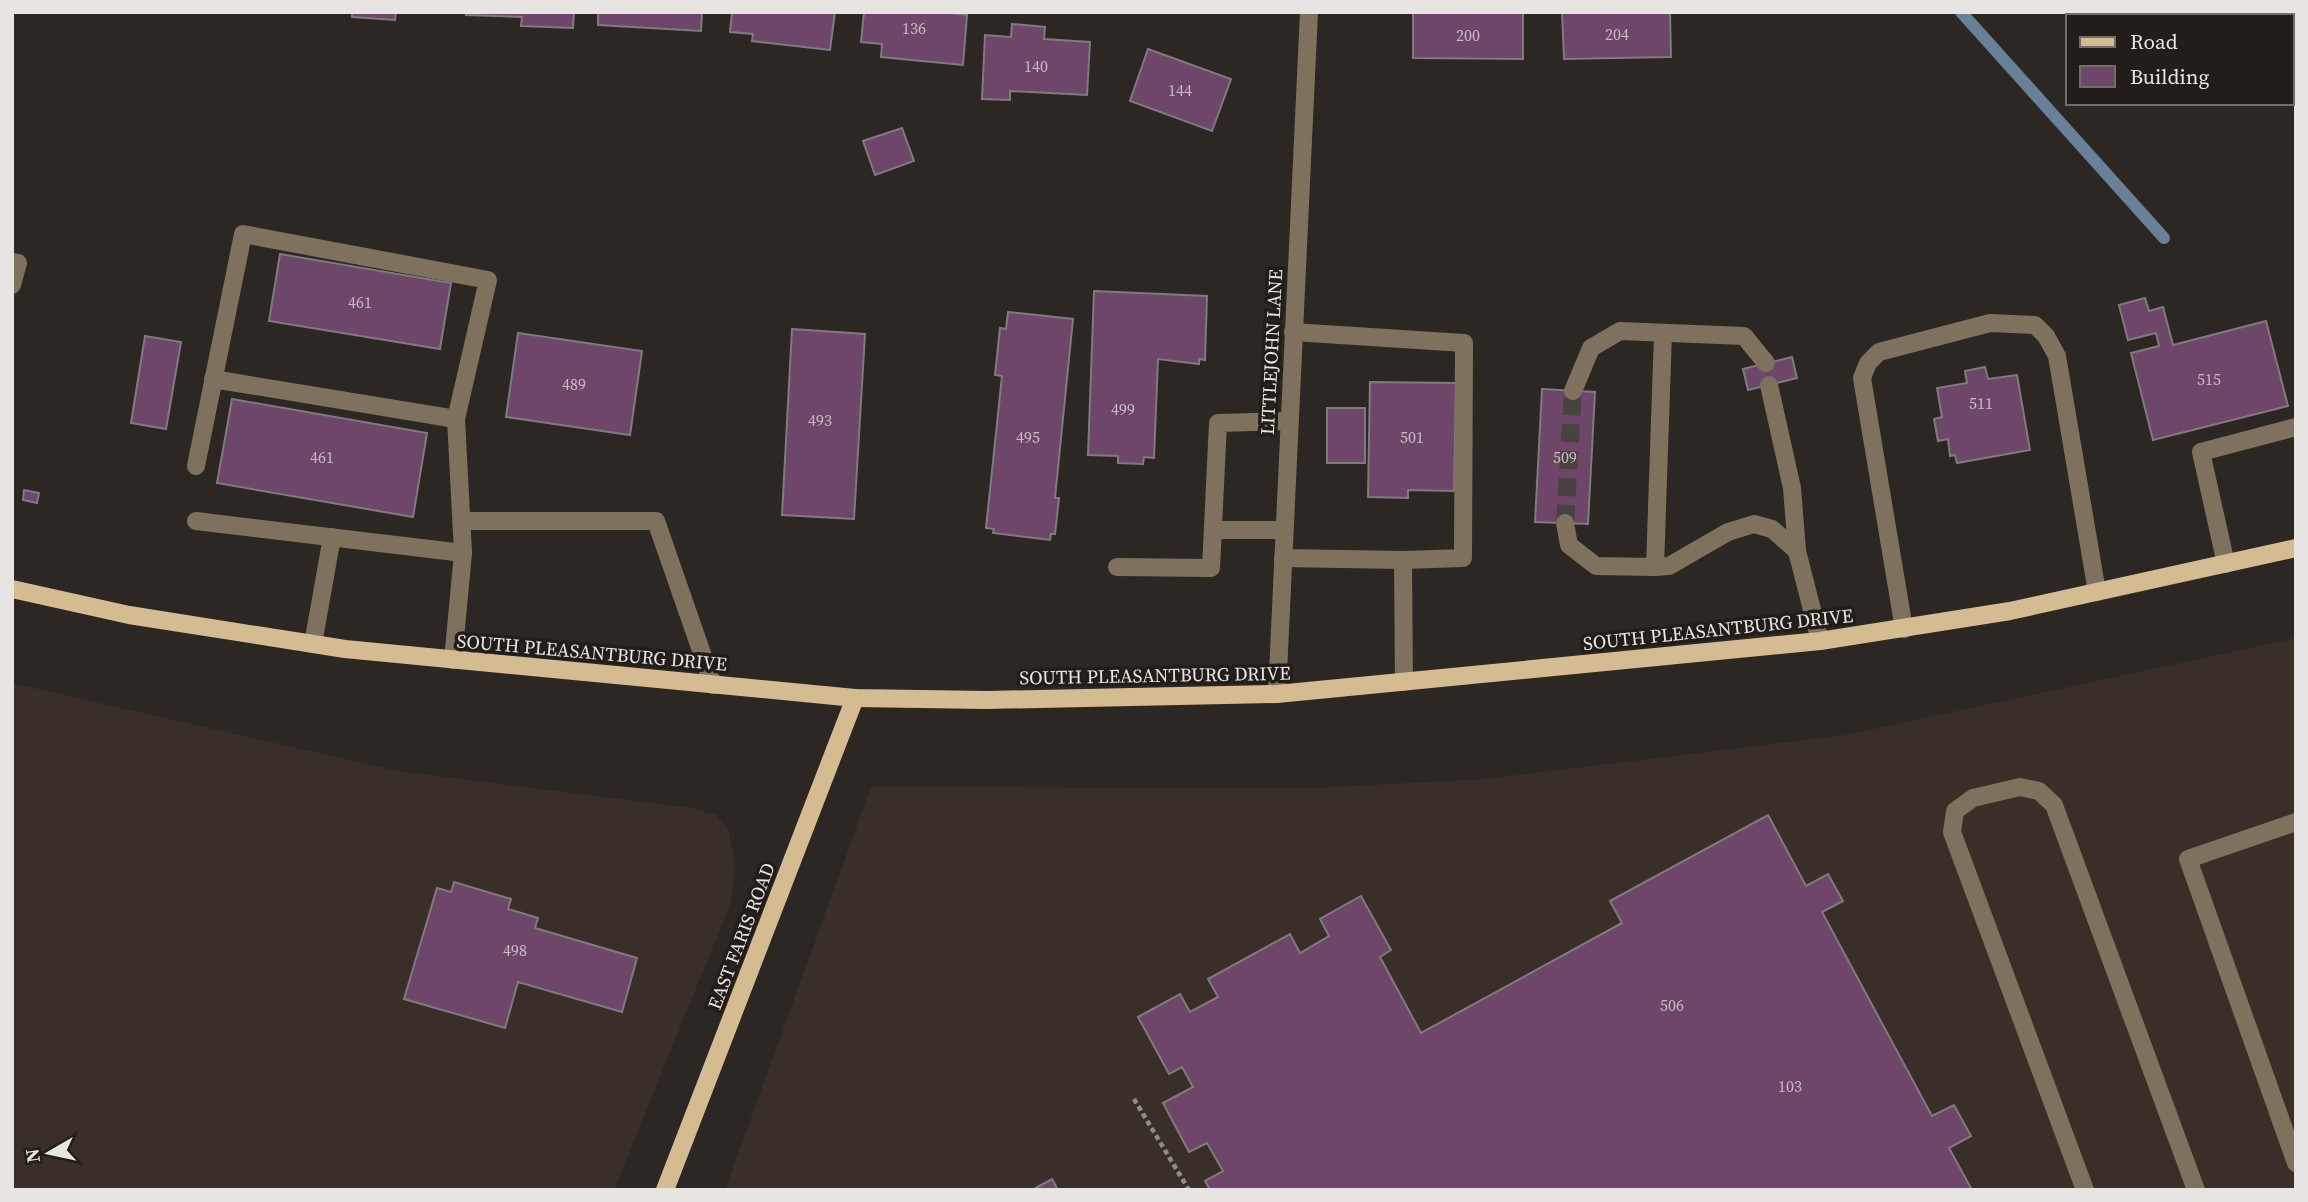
<svg xmlns="http://www.w3.org/2000/svg" width="2308" height="1202" viewBox="0 0 2308 1202" font-family="'Source Serif 4',serif">
	<rect width="100%" height="100%" fill="#2c2723"/>
	<g fill="#3a2f28">
		<polygon points="2296,638 2296,1190 725,1190 871,787 1315,788 1485,779 1846,735"/>
		<polygon points="12,683 398,771 691,808 716,815 729,831 735,865 731,902 614,1190 12,1190"/>
	</g>
	<g fill="none" stroke-linecap="round" stroke-linejoin="round">
		<polyline stroke="#688199" stroke-width="12" points="1961,12 2164,238"/>
	</g>
	<g fill="#6d4669" stroke="#807a7f" stroke-width="2">
		<polygon points="352,12 396,12 395,20 352,17"/>
		<polygon points="466,12 574,12 573,28 521,26 522,17 466,15"/>
		<polygon points="598,12 702,12 701,31 598,25"/>
		<polygon points="732,12 835,12 830,50 752,41 753,34 730,32"/>
		<polygon points="864,12 944,12 967,15 963,65 881,57 882,44 861,42"/>
		<polygon points="1413,12 1523,12 1523,59 1413,58"/>
		<polygon points="1562,12 1670,12 1671,57 1564,59"/>
		<polygon points="1012,24 1045,27 1044,39 1090,42 1087,95 1010,91 1010,100 982,99 985,35 1011,37"/>
		<polygon points="1148,49 1231,79 1212,131 1130,101"/>
		<polygon points="902,128 914,161 875,175 863,141"/>
		<polygon points="280,254 451,283 440,349 269,321"/>
		<polygon points="1094,291 1207,296 1205,360 1199,359 1199,364 1158,359 1154,458 1144,457 1143,464 1118,463 1118,456 1088,455"/>
		<polygon points="2145,298 2149,311 2163,307 2173,345 2266,321 2288,406 2153,440 2131,353 2159,346 2156,333 2128,340 2119,305"/>
		<polygon points="1008,312 1073,319 1055,498 1059,498 1055,534 1051,534 1050,540 993,533 994,529 986,528 1002,376 995,375 1000,328 1006,329"/>
		<polygon points="792,329 865,334 854,519 782,515"/>
		<polygon points="518,333 642,351 630,435 506,417"/>
		<polygon points="145,336 181,342 166,429 131,423"/>
		<polygon points="1792,357 1797,378 1748,390 1743,369"/>
		<polygon points="1985,367 1988,379 2017,375 2030,450 1957,463 1955,455 1950,456 1948,439 1938,441 1934,419 1942,417 1937,388 1967,383 1965,371"/>
		<polygon points="1370,382 1456,383 1454,491 1408,490 1408,498 1368,497"/>
		<polygon points="1542,389 1595,392 1588,524 1535,522"/>
		<polygon points="232,399 427,433 413,517 217,483"/>
		<rect x="1327" y="408" width="38" height="55"/>
		<polygon points="24,490 39,493 37,503 23,500"/>
		<polygon points="1768,815 1806,886 1828,874 1843,901 1822,912 1932,1116 1954,1105 1971,1136 1949,1148 1972,1190 1210,1190 1205,1181 1223,1171 1207,1143 1189,1152 1163,1103 1193,1087 1182,1067 1169,1074 1138,1017 1180,994 1190,1012 1218,997 1208,979 1290,934 1300,953 1329,936 1320,919 1361,896 1391,950 1380,957 1421,1033 1622,923 1610,901"/>
		<polygon points="454,882 511,899 508,909 538,918 535,928 637,958 622,1012 518,982 505,1028 404,999 437,888 451,892"/>
		<polygon points="1052,1179 1058,1190 1032,1190"/>
	</g>
	<g fill="none" stroke-linecap="round" stroke-linejoin="round">
		<polyline stroke="#484340" stroke-width="18" stroke-dasharray="18 9" stroke-linecap="butt" points="1565,523 1573,391"/>
		<polyline stroke="#918d8a" stroke-width="4.5" stroke-dasharray="5 3.5" stroke-linecap="butt" points="1134,1099 1189,1190"/>
		<g stroke="#7e725e" stroke-width="18">
			<polyline points="12,262 18,263 12,285"/>
			<polyline points="1293,332 1464,343 1463,558 1403,560"/>
			<polyline points="1663,333 1655,567 1669,566 1728,532 1754,524 1772,529 1797,551"/>
			<polyline points="213,379 456,419"/>
			<polyline points="1769,385 1792,488 1797,551 1820,641"/>
			<polyline points="1573,391 1591,348 1620,331 1744,336 1766,363"/>
			<polyline points="196,466 243,234 488,280 456,419 463,553"/>
			<polyline points="196,521 463,553 453,660"/>
			<polyline points="462,521 656,521 713,685"/>
			<polyline points="1565,523 1569,545 1596,566 1655,567"/>
			<polyline points="1213,530 1284,530"/>
			<polyline points="1283,558 1403,560 1404,682"/>
			<polyline points="2226,564 2201,452 2296,427"/>
			<polyline points="1117,567 1211,568 1218,423 1289,421"/>
			<polyline points="1904,629 1862,378 1868,363 1879,352 1990,323 2035,325 2046,336 2057,356 2097,592"/>
			<polyline points="313,644 332,537"/>
			<polyline points="1277,694 1309,12"/>
			<polyline points="2296,822 2188,859 2296,1163"/>
			<polyline points="2085,1190 1952,832 1955,811 1973,798 2020,787 2039,791 2054,805 2196,1190"/>
		</g>
		<g stroke="#d5bb92" stroke-width="18">
			<polyline points="12,589 129,615 345,649 855,698 987,700 1277,694 1820,641 2010,611 2296,548"/>
			<polyline points="665,1190 855,698"/>
		</g>
	</g>
	<g text-anchor="middle" dominant-baseline="central" stroke-width="7" stroke-linejoin="round" paint-order="stroke">
		<g font-size="16" fill="#c8bcc3">
			<text x="914" y="28">136</text>
			<text x="1617" y="34">204</text>
			<text x="1468" y="35">200</text>
			<text x="1036" y="66">140</text>
			<text x="1180" y="90">144</text>
			<text x="360" y="302">461</text>
			<text x="2209" y="379">515</text>
			<text x="574" y="384">489</text>
			<text x="1981" y="403">511</text>
			<text x="1123" y="409">499</text>
			<text x="820" y="420">493</text>
			<text x="1028" y="437">495</text>
			<text x="1412" y="437">501</text>
			<text x="322" y="457">461</text>
			<text x="1565" y="457">509</text>
			<text x="515" y="950">498</text>
			<text x="1672" y="1005">506</text>
			<text x="1790" y="1086">103</text>
		</g>
		<g font-size="19" fill="#e7e4e1" stroke="#231d1a">
			<text transform="translate(1271 352) rotate(-87)">LITTLEJOHN LANE</text>
			<text transform="translate(1718 629) rotate(-6)">SOUTH PLEASANTBURG DRIVE</text>
			<text transform="translate(592 652) rotate(5)">SOUTH PLEASANTBURG DRIVE</text>
			<text transform="translate(1155 675) rotate(-1)">SOUTH PLEASANTBURG DRIVE</text>
			<text transform="translate(741 936) rotate(-69)">EAST FARIS ROAD</text>
		</g>
	</g>
	<rect width="2308" height="1202" fill="none" stroke="#e7e4e1" stroke-width="28"/>
	<rect x="2066" y="14" width="228" height="91" fill="#231d1a" stroke="#716d6a" stroke-width="2"/>
	<rect x="2080" y="37" width="35" height="10" fill="#d5bb92" stroke="#716d6a" stroke-width="2"/>
	<text x="2130" y="49" font-size="21" fill="#e7e4e1">Road</text>
	<rect x="2080" y="66" width="35" height="21" fill="#6d4669" stroke="#716d6a" stroke-width="2"/>
	<text x="2130" y="84" font-size="21" fill="#e7e4e1">Building</text>
	<g transform="translate(49 1153) rotate(261)" stroke="#231d1a" stroke-width="5" paint-order="stroke">
	<path d="M0-5L12 26L0 18L-12 26Z" fill="#e7e4e1"/>
	<text y="-10" font-size="19" font-weight="bold" text-anchor="middle" fill="#e7e4e1">N</text>
	</g>
</svg>
